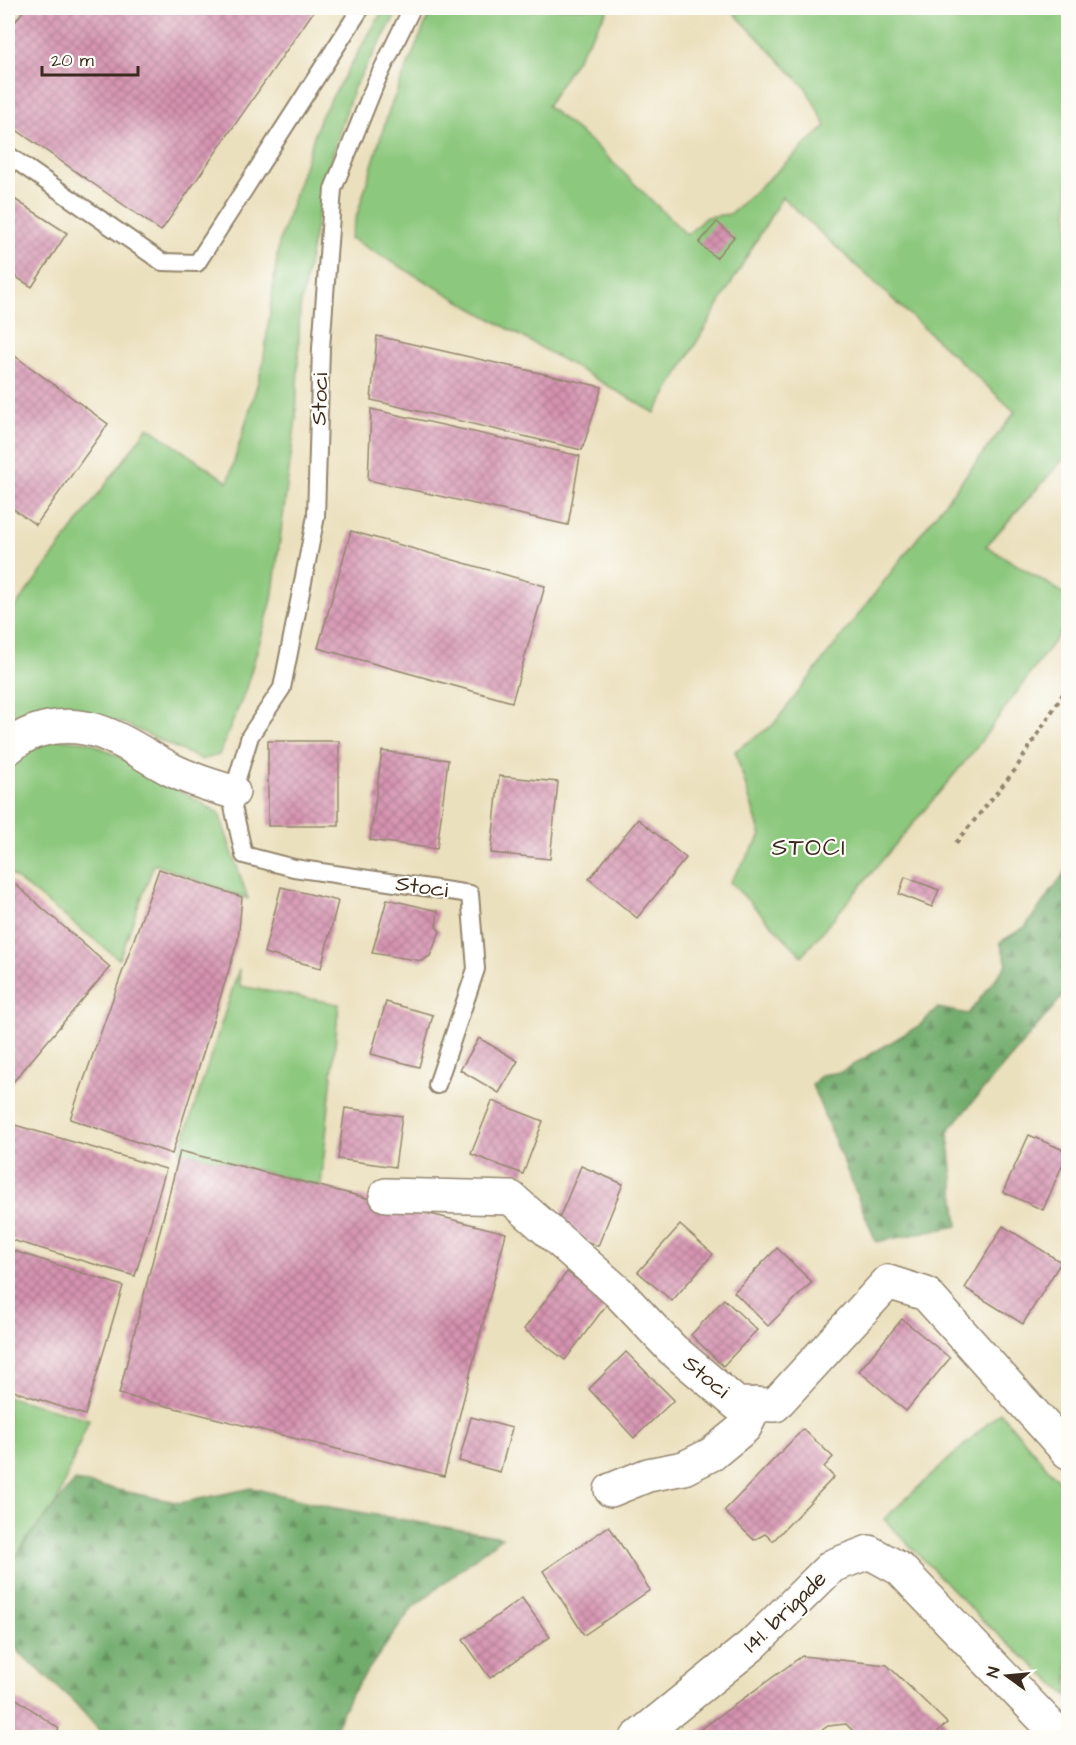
<svg xmlns="http://www.w3.org/2000/svg" width="1076" height="1745" viewBox="0 0 1076 1745" font-family="'Architects Daughter',sans-serif">
	<defs>
		<pattern id="forest-firs" width="22" height="20" patternUnits="userSpaceOnUse" patternTransform="scale(1.5)"><rect width="22" height="20" fill="#71ac6c"/><path d="M5 1l3.5 6h-7zM16 11l3.5 6h-7z" fill="#5e8c58"/></pattern>
		<pattern id="building-cross-hatch" width="8" height="8" patternUnits="userSpaceOnUse" patternTransform="scale(1.5)"><rect width="8" height="8" fill="#d593b1"/><path d="M0 0l8 8M0 8l8-8" fill="none" stroke="#ae788f"/></pattern>
	</defs>
	<rect width="100%" height="100%" fill="#fdfcf7"/>
	<filter id="ink" filterUnits="userSpaceOnUse"><feTurbulence type="fractalNoise" baseFrequency=".0167" numOctaves="2"/><feDisplacementMap in="SourceGraphic" scale="12" xChannelSelector="R" yChannelSelector="G"/><feConvolveMatrix kernelMatrix="1 2 1 2 8 2 1 2 1" color-interpolation-filters="sRGB"/></filter>
	<filter id="wash" filterUnits="userSpaceOnUse"><feTurbulence type="fractalNoise" baseFrequency=".008" numOctaves="4" result="noise"/><feDisplacementMap in="SourceGraphic" scale="24" xChannelSelector="R" yChannelSelector="G"/><feGaussianBlur stdDeviation="1.35" result="paint"/><feColorMatrix in="noise" values="0 0 0 0 0 0 0 0 0 0 0 0 0 0 0 0 0 1.4 0 .05"/><feComposite in="paint" operator="in"/></filter>
	<g filter="url(#wash)">
		<rect width="100%" height="100%" fill="#ebe0bd"/>
		<g fill="#8cc87d" stroke="#64794e" stroke-width="1.5">
			<polygon points="384,8 400,8 353,89 325,178 300,308 296,418 272,600 245,692 219,755 202,760 125,724 67,709 24,710 8,720 8,674 10,670 8,666 8,617 148,427 228,482 263,365 279,243 320,118"/>
			<polygon points="432,8 609,8 547,106 595,145 687,235 706,217 730,214 826,126 806,88 735,14 733,8 1068,8 1068,454 986,546 1068,596 1068,622 973,752 802,956 730,882 761,836 735,751 773,725 1015,412 782,197 655,413 350,238 389,110"/>
			<polygon points="55,739 90,742 150,773 219,813 248,899 154,864 119,959 8,872 8,764 27,747"/>
			<polygon points="239,969 240,986 339,1004 321,1186 180,1151"/>
			<polygon points="8,1397 89,1419 56,1504 31,1534 8,1568"/>
			<polygon points="1000,1412 1068,1492 1068,1696 981,1619 884,1519"/>
		</g>
		<g fill="url(#forest-firs)" stroke="#566b45" stroke-width="1.5">
			<polygon points="1068,868 1068,990 948,1131 958,1226 876,1242 812,1085 821,1075 841,1072 920,1025 938,1008 968,1014 1007,964 1000,942 1025,927"/>
			<polygon points="75,1481 180,1503 252,1488 330,1507 502,1537 412,1608 351,1694 331,1737 105,1737 75,1703 17,1650 8,1619 8,1568 31,1534"/>
		</g>
		<g id="blocks">
			<g fill="url(#building-cross-hatch)">
				<polygon points="25,8 316,8 161,231 8,124 8,32"/>
				<polygon points="8,195 67,233 32,287 8,272"/>
				<polygon points="717,222 734,237 716,258 699,243"/>
				<polygon points="377,336 602,387 582,450 371,400"/>
				<polygon points="8,351 108,424 36,525 8,505"/>
				<polygon points="371,409 580,456 568,525 368,480"/>
				<polygon points="351,531 545,586 512,702 318,648"/>
				<rect x="268" y="741" width="71" height="85"/>
				<polygon points="382,751 448,760 437,849 370,840"/>
				<polygon points="499,776 558,782 550,859 491,853"/>
				<polygon points="638,819 686,858 637,918 589,879"/>
				<polygon points="159,869 242,897 238,940 172,1154 70,1119"/>
				<polygon points="905,877 939,890 932,907 899,894"/>
				<polygon points="8,878 110,967 8,1088"/>
				<polygon points="281,887 338,901 321,968 264,953"/>
				<polygon points="387,899 438,911 436,927 440,931 430,956 422,961 372,953"/>
				<polygon points="386,1002 433,1015 419,1067 371,1054"/>
				<polygon points="479,1038 518,1061 499,1093 460,1070"/>
				<polygon points="492,1101 543,1121 523,1174 471,1154"/>
				<polygon points="345,1108 402,1116 395,1167 338,1159"/>
				<polygon points="8,1123 166,1169 135,1276 8,1239"/>
				<polygon points="1029,1135 1068,1152 1043,1210 1003,1192"/>
				<polygon points="180,1151 506,1233 444,1476 119,1394"/>
				<polygon points="581,1166 623,1184 598,1246 555,1228"/>
				<polygon points="680,1225 713,1254 672,1301 638,1272"/>
				<polygon points="1003,1226 1061,1262 1023,1324 965,1288"/>
				<polygon points="777,1248 812,1282 768,1326 734,1292"/>
				<polygon points="8,1249 123,1286 85,1415 8,1389"/>
				<polygon points="567,1272 608,1303 565,1360 524,1329"/>
				<polygon points="724,1299 757,1330 723,1366 691,1335"/>
				<polygon points="902,1319 950,1358 906,1411 859,1371"/>
				<polygon points="626,1352 674,1400 634,1438 589,1389"/>
				<polygon points="471,1417 512,1428 500,1472 459,1461"/>
				<polygon points="803,1429 833,1457 824,1467 834,1477 773,1541 765,1534 754,1540 724,1511"/>
				<polygon points="609,1526 650,1590 584,1635 543,1571"/>
				<polygon points="522,1598 550,1637 490,1678 463,1640"/>
				<polygon points="802,1656 887,1665 947,1723 931,1738 860,1738 846,1724 828,1726 811,1738 689,1738"/>
				<polygon points="14,1697 59,1729 53,1738 8,1738 8,1705"/>
			</g>
		</g>
	</g>
	<g filter="url(#ink)">
		<use href="#blocks" fill-opacity="0" stroke="#93856e" stroke-width="1.5"/>
		<g fill="none" stroke-linecap="round" stroke-linejoin="round">
			<defs>
				<g id="service">
					<polyline points="412,8 376,82 333,189 321,348 316,516 282,688 250,736 233,792 232,802 244,855 294,868 470,894 476,969 437,1085"/>
					<polyline points="8,155 162,262 197,263 361,8"/>
				</g>
				<g id="minor">
					<path d="M8,748C20,737 32,731 49,728C100,719 130,748 172,770C192,780 212,786 233,792"/>
					<polyline points="386,1195 511,1198 618,1292 672,1349 737,1404 775,1405 888,1282 926,1294 1068,1452"/>
					<polyline points="611,1490 648,1475 684,1468 712,1454 745,1427 756,1404"/>
					<polyline points="637,1738 752,1645 832,1566 869,1552 900,1569 1062,1738"/>
				</g>
			</defs>
			<use href="#service" stroke="#93856e" stroke-width="20"/>
			<use href="#minor" stroke="#93856e" stroke-width="36"/>
			<polyline stroke="#93856e" stroke-width="4" stroke-dasharray="4.5 4.5" stroke-linecap="butt" points="956,843 1015,770 1068,686"/>
			<use href="#service" stroke="#fff" stroke-width="16"/>
			<use href="#minor" stroke="#fff" stroke-width="33"/>
		</g>
	</g>
	<g text-anchor="middle" dominant-baseline="central" stroke-width="4.5" stroke-linejoin="round" paint-order="stroke">
		<g font-size="22" fill="#3b2a1e" stroke="#fdfcf7">
			<text transform="translate(320 399) rotate(-88)">Stoci</text>
			<text transform="translate(422 887) rotate(8)">Stoci</text>
			<text transform="translate(706 1377) rotate(40)">Stoci</text>
			<text transform="translate(785 1612) rotate(-44)">141. brigade</text>
		</g>
		<g font-size="24" letter-spacing="1.5" fill="#3b2a1e" stroke="#fdfcf7">
			<text x="809" y="848">STOCI</text>
		</g>
	</g>
	<rect width="1076" height="1745" fill="none" stroke="#fdfcf7" stroke-width="30"/>
	<g transform="translate(1007 1676) rotate(285)" stroke="#fdfcf7" stroke-width="4.5" paint-order="stroke">
	<path d="M0-4.5L10 22L0 15L-10 22Z" fill="#3b2a1e"/>
	<text y="-9" font-size="16" font-weight="bold" text-anchor="middle" fill="#3b2a1e">N</text>
	</g>
	<path d="M42 66v9h96v-9" fill="none" stroke="#3b2a1e" stroke-width="3"/>
	<text x="51" y="66" font-size="18" fill="#3b2a1e" stroke="#fdfcf7" stroke-width="4.5" paint-order="stroke">20 m</text>
</svg>
